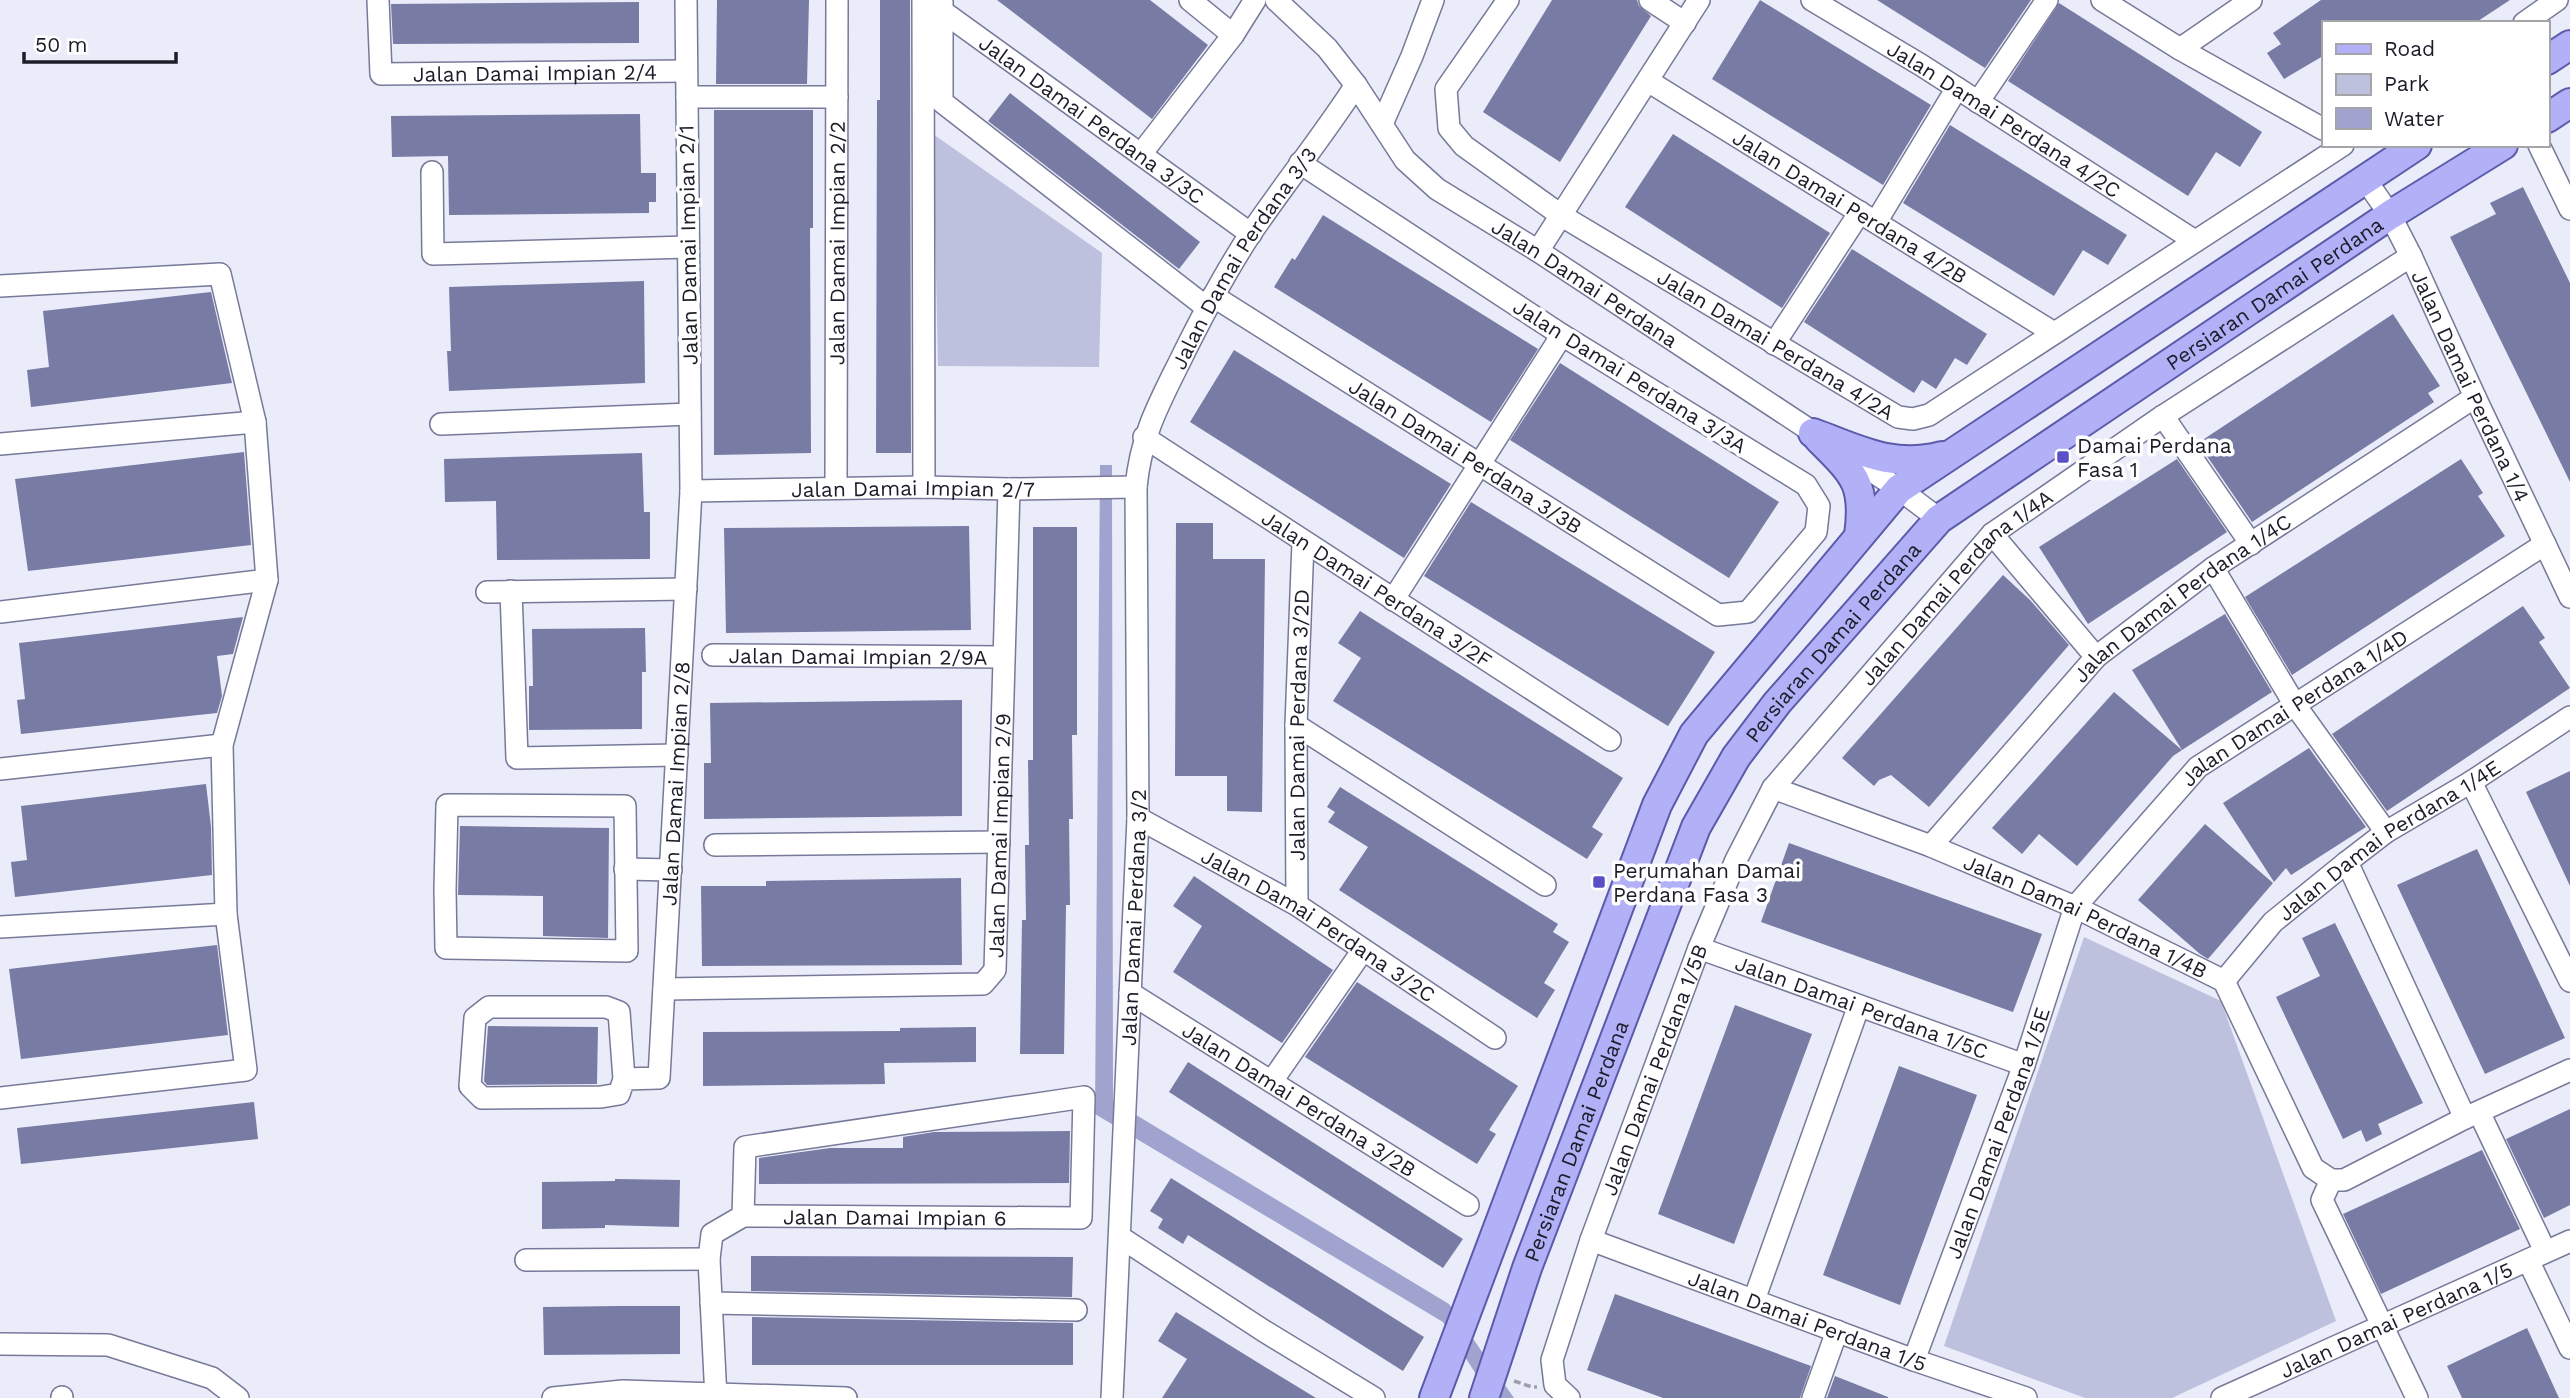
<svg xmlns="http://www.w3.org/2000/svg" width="2570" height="1398" viewBox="0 0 2570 1398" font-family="'Work Sans',sans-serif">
	<rect width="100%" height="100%" fill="#eaecfa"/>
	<g fill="#bec1de">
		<polygon points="933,134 1102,253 1099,367 938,366"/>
		<polygon points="2084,937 2221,1001 2336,1321 2172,1398 2085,1398 1944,1346"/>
	</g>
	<polygon fill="#a0a3cd" points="1100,465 1112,465 1113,1101 1449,1304 1514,1398 1491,1398 1443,1322 1095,1114"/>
	<g fill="#787ba3">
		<polygon points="717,0 809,0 807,84 716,84"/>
		<polygon points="880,0 910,0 911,453 876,453 877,100 880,100"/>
		<polygon points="997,0 1150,0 1208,45 1152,119"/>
		<polygon points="1552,0 1637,0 1639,6 1651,16 1560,162 1483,112"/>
		<polygon points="1760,0 1931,105 1883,185 1712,79"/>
		<polygon points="1877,0 2031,0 1985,68"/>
		<polygon points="2321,0 2510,0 2475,23 2323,23 2323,56 2284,79 2267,53 2281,44 2273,33"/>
		<polygon points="639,2 639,43 393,44 391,4"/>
		<polygon points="2059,3 2262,132 2240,167 2216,152 2188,196 2008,81"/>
		<polygon points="1010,93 1200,242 1179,269 988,121"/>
		<polygon points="714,110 813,110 813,228 810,228 811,453 714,455"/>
		<polygon points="640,114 641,173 656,173 656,202 649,202 649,213 449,215 448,156 392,157 391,116"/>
		<polygon points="1950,125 2127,235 2108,265 2083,250 2054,296 1903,203"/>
		<polygon points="1673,134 1830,233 1782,308 1625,207"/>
		<polygon points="2523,187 2570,283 2570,482 2450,237 2496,214 2490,203"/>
		<polygon points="1323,215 1538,349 1491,422 1274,287 1292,258 1295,260"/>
		<polygon points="1852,249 1987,334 1967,365 1955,358 1936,389 1922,380 1914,393 1804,322"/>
		<polygon points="644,281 645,383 449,391 447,351 451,351 449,287"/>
		<polygon points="211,292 232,383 31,407 27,370 49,367 43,311"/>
		<polygon points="2393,314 2440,386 2428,393 2434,402 2252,522 2198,443"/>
		<polygon points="1234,350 1451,484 1404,558 1190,422"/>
		<polygon points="1560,363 1779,502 1729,578 1510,440"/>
		<polygon points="244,452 251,545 28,571 15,479"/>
		<polygon points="642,453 644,512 650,512 650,559 497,560 496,501 445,502 444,459"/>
		<polygon points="2177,459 2227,532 2088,624 2039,547"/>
		<polygon points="2461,459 2483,493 2478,496 2505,536 2292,675 2245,597"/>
		<polygon points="1471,502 1715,652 1668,726 1424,576"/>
		<polygon points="1176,523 1213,523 1213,559 1265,559 1262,812 1227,811 1227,776 1175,776"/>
		<polygon points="969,526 971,630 726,633 724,528"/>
		<polygon points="1033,527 1077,527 1077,735 1072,735 1073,819 1069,819 1070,905 1066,905 1064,1054 1020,1054 1022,920 1026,920 1025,845 1029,845 1028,760 1033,760"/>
		<polygon points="2003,575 2030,600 2069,645 1929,807 1891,775 1879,780 1874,786 1842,758"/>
		<polygon points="2523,606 2545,638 2539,642 2570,688 2387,811 2332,734"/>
		<polygon points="1360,611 1623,778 1592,827 1603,834 1587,859 1333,701 1361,658 1338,643"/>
		<polygon points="2225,614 2272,692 2182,750 2132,670"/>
		<polygon points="243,617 233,654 217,656 222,696 217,713 21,734 17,700 25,699 19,643"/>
		<polygon points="645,628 646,672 642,672 642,729 529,730 529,686 533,686 532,629"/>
		<polygon points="2114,692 2182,750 2173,756 2077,866 2039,834 2022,854 1992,828"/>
		<polygon points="962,700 962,816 704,819 704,763 711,763 710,703"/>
		<polygon points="2309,748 2366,827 2291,875 2286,868 2274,882 2223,803"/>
		<polygon points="2570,771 2570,886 2526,792"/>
		<polygon points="206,784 211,827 212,875 15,897 11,862 27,860 21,806"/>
		<polygon points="1340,787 1558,924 1553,932 1569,942 1544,983 1555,990 1537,1018 1339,890 1368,847 1328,822 1335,812 1327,807"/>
		<polygon points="2205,824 2273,883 2208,959 2200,954 2138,900"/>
		<polygon points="460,826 609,828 608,938 543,936 543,896 458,895"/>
		<polygon points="1789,843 2042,934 2013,1012 1761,922"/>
		<polygon points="2477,849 2565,1038 2485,1074 2397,885"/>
		<polygon points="1194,876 1333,970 1282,1043 1173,972 1202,926 1173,906"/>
		<polygon points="961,878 962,965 702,966 701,886 766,886 766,881"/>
		<polygon points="2335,923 2423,1103 2378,1124 2382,1134 2366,1142 2361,1130 2343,1139 2276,997 2320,976 2302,938"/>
		<polygon points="217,945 228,1035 21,1059 9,969"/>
		<polygon points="1357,982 1518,1086 1489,1130 1496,1134 1477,1164 1305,1057"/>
		<polygon points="1735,1005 1812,1034 1734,1244 1658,1214"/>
		<polygon points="488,1026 598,1027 597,1084 487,1085 484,1081"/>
		<polygon points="976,1027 976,1062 884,1063 885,1084 703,1086 703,1032 900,1031 900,1028"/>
		<polygon points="1188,1062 1463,1239 1443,1268 1169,1092"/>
		<polygon points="1899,1066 1977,1095 1900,1305 1823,1275"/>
		<polygon points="254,1102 258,1139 21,1164 17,1128"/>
		<polygon points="2570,1109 2570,1205 2544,1218 2506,1139"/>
		<polygon points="1070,1131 1069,1183 759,1184 759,1158 830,1148 903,1148 903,1137 934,1132"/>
		<polygon points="2482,1150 2520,1229 2381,1294 2343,1214"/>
		<polygon points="1171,1178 1424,1337 1403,1371 1188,1235 1183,1244 1158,1228 1163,1219 1150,1211"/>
		<polygon points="615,1179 680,1180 679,1227 605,1225 605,1228 542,1229 542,1182 615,1181"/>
		<polygon points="751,1256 1073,1257 1072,1297 751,1291"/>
		<polygon points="1615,1294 1811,1366 1800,1398 1663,1398 1587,1370"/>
		<polygon points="618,1306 680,1306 680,1354 544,1355 543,1307"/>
		<polygon points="1176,1312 1265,1367 1316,1398 1162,1398 1187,1359 1158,1341"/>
		<polygon points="752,1317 1073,1323 1073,1365 752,1365"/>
		<polygon points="2527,1328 2559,1398 2462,1398 2447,1366"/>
		<polygon points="1835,1376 1888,1397 1888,1398 1827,1398"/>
	</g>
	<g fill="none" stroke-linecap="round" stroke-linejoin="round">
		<defs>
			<g id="minor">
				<path id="s1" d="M378,0L381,74L686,71"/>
				<polyline points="923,0 924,487"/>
				<polyline points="1190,0 1233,35 1255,0"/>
				<path id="s2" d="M1276,0L1327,48L1356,85L1405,160L1437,189L1538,251L1899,489L1939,519"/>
				<path id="s3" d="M1508,0L1446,89L1449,128L1464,146L1562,216L1898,417L1913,419L1929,415L2343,145"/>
				<polyline points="1650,0 1685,23"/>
				<path id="s4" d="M1812,0L1921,65L2195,241"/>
				<polyline points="2102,0 2180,49 2323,129"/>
				<path id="s5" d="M942,2V11L1251,234"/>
				<polyline points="942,11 942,102 1206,307"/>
				<polyline points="2524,23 2557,0"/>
				<polyline points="2180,49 2251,0"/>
				<path id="s6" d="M1648,81L2054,333"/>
				<polyline points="687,97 837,97"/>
				<polyline points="1978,102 2047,0"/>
				<polyline points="1382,124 1412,56 1433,0"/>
				<polyline points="2539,145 2570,209"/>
				<polyline points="1141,154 1233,35"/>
				<polyline points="432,172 433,254 688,247"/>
				<path id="s7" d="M2365,179L2390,215L2411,256L2475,397L2570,597"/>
				<polyline points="1876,222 1957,88"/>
				<polyline points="1538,251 1699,0"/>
				<polyline points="0,286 220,274 255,422 267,580 222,745 226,914 246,1070 0,1098"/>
				<path id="s8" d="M1213,296L1718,615L1748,612L1816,532L1819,506L1806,485L1562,335L1300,163"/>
				<polyline points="1774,344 1860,212"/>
				<polyline points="2163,416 2251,544"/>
				<polyline points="441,424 690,414"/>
				<path id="s9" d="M1144,437L1610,740"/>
				<polyline points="0,444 255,422"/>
				<path id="s10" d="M836,488L837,0"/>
				<path id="s11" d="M691,491L924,487L1009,489L1136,487"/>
				<polyline points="1992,534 2096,657"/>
				<polyline points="2213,568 2295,705 2386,832"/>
				<polyline points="511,591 517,758 677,755"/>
				<polyline points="487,592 686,589"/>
				<polyline points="1393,600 1562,335"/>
				<polyline points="0,612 267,580"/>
				<path id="s12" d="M713,655L1003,657"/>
				<polyline points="1296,725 1545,885"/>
				<polyline points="0,769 222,745"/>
				<polyline points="2471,782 2570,981"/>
				<path id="s13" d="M1773,788L1931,846L2075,907L2224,981L2313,1168L2331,1180"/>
				<polygon points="447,805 625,806 627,951 446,948 445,889"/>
				<path id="s14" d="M1138,818L1297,905L1495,1038"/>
				<polyline points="715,845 999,842"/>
				<path id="s15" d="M1931,846L2096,657L2213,568L2475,397"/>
				<polyline points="2347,862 2465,1118"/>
				<polyline points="625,869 671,870"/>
				<path id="s16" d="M1297,905L1296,725L1303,542"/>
				<polyline points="0,927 226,914"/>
				<path id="s17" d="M1699,948L2024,1065"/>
				<path id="s18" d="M2224,981L2273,922L2347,862L2386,832L2471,782L2570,717"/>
				<path id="s19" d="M664,989L983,984L995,970L1009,489"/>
				<path id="s20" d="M1130,993L1468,1205"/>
				<path id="s21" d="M624,1079L619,1094L601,1097L482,1098L470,1086L475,1018L489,1007H606L619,1012L624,1079L659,1078L691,491L686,0"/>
				<polyline points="1272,1081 1363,950"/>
				<polyline points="2479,1112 2545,1251"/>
				<polyline points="2331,1180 2344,1180 2465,1118 2570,1070"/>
				<polyline points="2331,1180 2322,1200 2417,1398"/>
				<polyline points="1120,1237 1264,1331 1374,1398"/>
				<path id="s22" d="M1591,1240L1914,1360L2026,1398"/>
				<polyline points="526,1260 709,1259"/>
				<polyline points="2528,1260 2570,1348"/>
				<polyline points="1754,1300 1858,1008"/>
				<polyline points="711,1303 1076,1310"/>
				<polyline points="0,1344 108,1345 212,1378 238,1398"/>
				<path id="s23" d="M1914,1360L2024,1065L2075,907L2198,767L2545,544"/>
				<polyline points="62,1398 62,1397"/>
				<polyline points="553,1398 623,1391 846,1398"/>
				<path id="s24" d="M716,1398L709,1259L712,1234L743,1216L1081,1218L1084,1097L745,1147L743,1216"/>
				<path id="s25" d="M1112,1398L1138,818L1136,487C1141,437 1157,407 1179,363C1201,318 1224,274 1251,233C1285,183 1323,136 1356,85"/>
				<path id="s26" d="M1569,1398L1555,1385L1552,1360L1591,1240L1699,948L1736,860L1773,788L1992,534L2163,416L2411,256"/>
				<polyline points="1813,1398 1837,1331"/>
				<path id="s27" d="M2222,1398L2570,1241"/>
			</g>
			<g id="major">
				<polyline points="2547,60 2570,45"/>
				<polyline points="2547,118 2570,103"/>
				<path d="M1813,433C1860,450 1892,469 1942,456"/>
				<path d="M1819,439C1855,475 1866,484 1859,536"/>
				<polyline points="1434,1398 1657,805 1694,734 1899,489 2417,145"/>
				<path id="s28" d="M1484,1398L1527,1268L1696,827L1736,757L1777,703L1939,519L2390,215L2503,145"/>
			</g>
		</defs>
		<use href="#minor" stroke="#777999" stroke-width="24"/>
		<use href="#major" stroke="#5c5aaa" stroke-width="32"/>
		<polyline stroke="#9e9fac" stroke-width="3.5" stroke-dasharray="7 3.5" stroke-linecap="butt" points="1514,1381 1532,1387 1537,1387"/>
		<use href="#minor" stroke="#fff" stroke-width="21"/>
		<use href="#major" stroke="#b2b0f6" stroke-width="28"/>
	</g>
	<g fill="#594fc7" stroke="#fff" stroke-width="2.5">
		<rect x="2056" y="450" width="14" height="14" rx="3.5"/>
		<rect x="1592" y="875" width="14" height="14" rx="3.5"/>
	</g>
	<g text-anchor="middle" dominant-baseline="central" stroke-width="7" stroke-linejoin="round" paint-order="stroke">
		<g font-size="21" fill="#1c1d29" stroke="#fff">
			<text stroke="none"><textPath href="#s1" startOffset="228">Jalan Damai Impian 2/4</textPath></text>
			<text stroke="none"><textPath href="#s5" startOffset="194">Jalan Damai Perdana 3/3C</textPath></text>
			<text stroke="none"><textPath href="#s4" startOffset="226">Jalan Damai Perdana 4/2C</textPath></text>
			<text stroke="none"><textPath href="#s6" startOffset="238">Jalan Damai Perdana 4/2B</textPath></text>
			<text stroke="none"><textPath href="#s10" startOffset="245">Jalan Damai Impian 2/2</textPath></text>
			<text transform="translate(688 245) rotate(-91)">Jalan Damai Impian 2/1</text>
			<text stroke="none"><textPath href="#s25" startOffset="1167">Jalan Damai Perdana 3/3</textPath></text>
			<text stroke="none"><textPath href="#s2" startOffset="425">Jalan Damai Perdana</textPath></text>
			<text stroke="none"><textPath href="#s28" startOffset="1407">Persiaran Damai Perdana</textPath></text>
			<text stroke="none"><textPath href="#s3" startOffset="541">Jalan Damai Perdana 4/2A</textPath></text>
			<text transform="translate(1630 376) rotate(32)">Jalan Damai Perdana 3/3A</text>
			<text stroke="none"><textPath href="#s7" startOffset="233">Jalan Damai Perdana 1/4</textPath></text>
			<text stroke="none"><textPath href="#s8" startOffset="299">Jalan Damai Perdana 3/3B</textPath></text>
			<text stroke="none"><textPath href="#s11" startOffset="222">Jalan Damai Impian 2/7</textPath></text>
			<text stroke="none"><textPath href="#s9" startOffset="278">Jalan Damai Perdana 3/2F</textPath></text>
			<text stroke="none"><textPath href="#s26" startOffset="931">Jalan Damai Perdana 1/4A</textPath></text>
			<text stroke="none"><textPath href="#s15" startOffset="355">Jalan Damai Perdana 1/4C</textPath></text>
			<text stroke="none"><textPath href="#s28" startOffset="840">Persiaran Damai Perdana</textPath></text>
			<text stroke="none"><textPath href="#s12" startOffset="145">Jalan Damai Impian 2/9A</textPath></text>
			<text stroke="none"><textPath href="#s23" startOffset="780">Jalan Damai Perdana 1/4D</textPath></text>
			<text stroke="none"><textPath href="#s16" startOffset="180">Jalan Damai Perdana 3/2D</textPath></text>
			<text stroke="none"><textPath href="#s21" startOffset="784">Jalan Damai Impian 2/8</textPath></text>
			<text stroke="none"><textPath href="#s19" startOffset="472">Jalan Damai Impian 2/9</textPath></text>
			<text stroke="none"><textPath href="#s18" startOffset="219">Jalan Damai Perdana 1/4E</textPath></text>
			<text stroke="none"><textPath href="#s13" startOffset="338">Jalan Damai Perdana 1/4B</textPath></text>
			<text stroke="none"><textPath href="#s25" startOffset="481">Jalan Damai Perdana 3/2</textPath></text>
			<text stroke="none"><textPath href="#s14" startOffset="210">Jalan Damai Perdana 3/2C</textPath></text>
			<text stroke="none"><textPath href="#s17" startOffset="173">Jalan Damai Perdana 1/5C</textPath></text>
			<text stroke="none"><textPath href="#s26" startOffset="352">Jalan Damai Perdana 1/5B</textPath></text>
			<text stroke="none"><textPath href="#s20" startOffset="200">Jalan Damai Perdana 3/2B</textPath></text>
			<text stroke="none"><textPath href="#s23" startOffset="242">Jalan Damai Perdana 1/5E</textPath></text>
			<text stroke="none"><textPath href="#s28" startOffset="273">Persiaran Damai Perdana</textPath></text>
			<text stroke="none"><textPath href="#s24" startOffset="352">Jalan Damai Impian 6</textPath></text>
			<text stroke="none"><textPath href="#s27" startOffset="191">Jalan Damai Perdana 1/5</textPath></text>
			<text stroke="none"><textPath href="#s22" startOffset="231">Jalan Damai Perdana 1/5</textPath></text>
		</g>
		<g font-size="21" fill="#1c1d29" stroke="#fff" text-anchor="start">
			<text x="2077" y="445">Damai Perdana<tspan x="2077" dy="24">Fasa 1</tspan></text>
			<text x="1613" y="870">Perumahan Damai<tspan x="1613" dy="24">Perdana Fasa 3</tspan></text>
		</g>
	</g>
	<rect x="2322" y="21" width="228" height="126" fill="#ffffff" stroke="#a4a5a9" stroke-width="2"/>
	<rect x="2336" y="44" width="35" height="10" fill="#b2b0f6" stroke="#a4a5a9" stroke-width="2"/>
	<text x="2384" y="56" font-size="21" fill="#1c1d29">Road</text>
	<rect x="2336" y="74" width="35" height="21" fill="#bec1de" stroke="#a4a5a9" stroke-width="2"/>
	<text x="2384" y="91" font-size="21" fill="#1c1d29">Park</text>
	<rect x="2336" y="108" width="35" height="21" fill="#a0a3cd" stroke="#a4a5a9" stroke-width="2"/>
	<text x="2384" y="126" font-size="21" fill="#1c1d29">Water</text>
	<path d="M24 52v10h152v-10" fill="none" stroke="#1c1d29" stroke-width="3.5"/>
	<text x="35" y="52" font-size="21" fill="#1c1d29" stroke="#ffffff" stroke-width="5" paint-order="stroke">50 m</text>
</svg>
